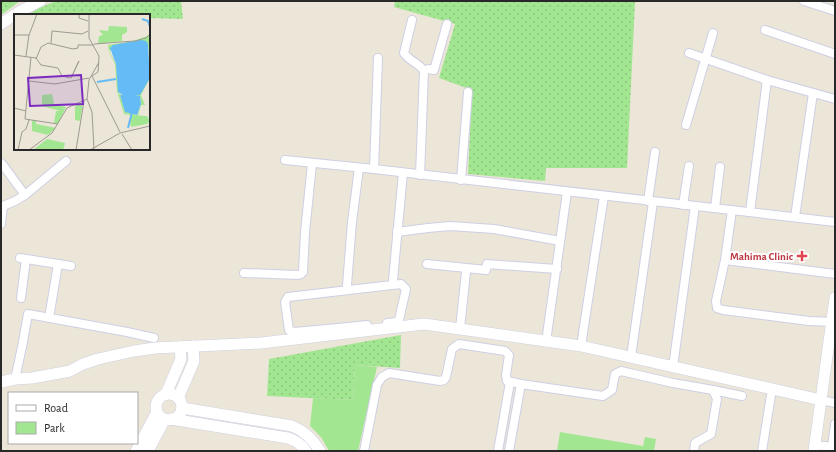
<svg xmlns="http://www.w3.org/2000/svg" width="836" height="452" viewBox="0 0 836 452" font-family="'Alegreya Sans',sans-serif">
	<defs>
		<pattern id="grass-dots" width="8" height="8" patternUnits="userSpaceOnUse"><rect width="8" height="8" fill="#a3e692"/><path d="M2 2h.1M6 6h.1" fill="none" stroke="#8cc57e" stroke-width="1.8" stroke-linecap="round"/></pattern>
	</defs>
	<rect width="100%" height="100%" fill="#ece6d9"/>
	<g fill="url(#grass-dots)">
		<polygon points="1,1 20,1 1,15"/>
		<polygon points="56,1 181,1 183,19 149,18 149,15 28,15 39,8"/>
		<polygon points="395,1 631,1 635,2 627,168 546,168 545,181 468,174 472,90 439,78 455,24 394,7"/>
		<polygon points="401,335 400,368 355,365 353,400 267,396 269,359"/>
	</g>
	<g fill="#a3e692">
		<polygon points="355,365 377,367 358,451 329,451 321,437 310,426 313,398 353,400"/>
		<polygon points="560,432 643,446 645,437 656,439 654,451 557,451"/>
	</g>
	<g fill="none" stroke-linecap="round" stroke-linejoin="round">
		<defs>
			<g id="street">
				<polyline points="804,1 835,11"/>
				<path d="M412,20L404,53C409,61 419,63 424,71"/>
				<polyline points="765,30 835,54"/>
				<polyline points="689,53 767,80"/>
				<polyline points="686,125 713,33"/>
				<polyline points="285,160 374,169 835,222"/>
				<polyline points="1,163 3,165 25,195"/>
				<polyline points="374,169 378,58"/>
				<polyline points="420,175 424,71 428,69 434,70 447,24"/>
				<polyline points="461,180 468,92"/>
				<polyline points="648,201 655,152"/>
				<polyline points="683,205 689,166"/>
				<polyline points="1,206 3,206 15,201 25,195 66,161"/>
				<polyline points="715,208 720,167"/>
				<polyline points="732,210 725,260 716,301 717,308 723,310 809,321 835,322"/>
				<polyline points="750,212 767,80 835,99"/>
				<polyline points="795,217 813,93"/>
				<polyline points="1,224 3,206"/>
				<polyline points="397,232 428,228 450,226 494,229 560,241"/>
				<polyline points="20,258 71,266"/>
				<polyline points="725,260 835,274"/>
				<polyline points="427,264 486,270 487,264 557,269"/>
				<polyline points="244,273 298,275 301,274 303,272 305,232 312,164"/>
				<polyline points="393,280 403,173"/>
				<polyline points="347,285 352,222 359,168"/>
				<polyline points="21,298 26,259"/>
				<polyline points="49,318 58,264"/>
				<polyline points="338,328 367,325"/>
				<polyline points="460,328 466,272"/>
				<polyline points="339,333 338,328 294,332 289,330 285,302 288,297 401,284 406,289 399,320 396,322 387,323"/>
				<polyline points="546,342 567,192"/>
				<polyline points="581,346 604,196"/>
				<polyline points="631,357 653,202"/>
				<polyline points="673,367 695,206"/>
				<polyline points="15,379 22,347 28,314 127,332 154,338"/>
				<polyline points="713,390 742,396"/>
				<polyline points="821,400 835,403"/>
				<polyline points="814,445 835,447"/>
				<polyline points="832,447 835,424"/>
				<polyline points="364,451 377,385 382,377 389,373 440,381 444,380 446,377 452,349 459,344 505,351 509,355 506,375 507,381 521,384 603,396 612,390 615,374 621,371 673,383 713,390 717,399 711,434 695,443 694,451"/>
				<polyline points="498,451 510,382"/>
				<polyline points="509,451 521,384"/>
				<polyline points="762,451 772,389"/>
			</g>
			<g id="secondary">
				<polyline points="1,24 19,12 40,1"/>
				<polyline points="1,382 15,379 32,378 70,371 83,364 98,359 134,351 155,348 261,343 424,324 581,346 821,400"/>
				<polyline points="166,394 181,359 180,347"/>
				<circle cx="169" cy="407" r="13"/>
				<polyline points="178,398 194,361 193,346"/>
				<path d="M182,408L292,426C304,431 313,439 320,451"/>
				<path d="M171,419L288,438C295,440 301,444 306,451"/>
				<polyline points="136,451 157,412"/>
				<polyline points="148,451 165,419"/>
				<polyline points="814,451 835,298"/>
			</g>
		</defs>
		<use href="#street" stroke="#cecfe3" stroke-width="10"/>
		<use href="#secondary" stroke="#cecfe3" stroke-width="12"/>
		<use href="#street" stroke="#fff" stroke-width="8"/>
		<use href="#secondary" stroke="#fff" stroke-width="11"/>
	</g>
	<path fill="#e0444e" stroke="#fff" stroke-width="1.5" d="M800 250h4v4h4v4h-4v4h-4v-4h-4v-4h4z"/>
	<g text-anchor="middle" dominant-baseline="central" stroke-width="4" stroke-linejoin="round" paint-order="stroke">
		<g font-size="11" font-weight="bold" fill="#be3a42" stroke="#fff" text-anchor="end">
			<text x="793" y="256">Mahima Clinic</text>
		</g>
	</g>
	<g transform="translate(14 14)">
		<rect width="136" height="136" fill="#ece6d9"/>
		<path d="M95,12L113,13V18L108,21V27L84,30L85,22L89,21L85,16L94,17ZM38,80L40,90L52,93L44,110L40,109L42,97H46L28,92V81ZM69,88L66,107L61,106V92ZM18,106L22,107V110L42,114L34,121L18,117ZM33,125L51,129L50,133L49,136H19Z" fill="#a3e692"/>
		<path d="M118,101L133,102L136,107L133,110L117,113L116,108Z" fill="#a3e692"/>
		<path d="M136,21V50L134,30H109L95,37L102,50L105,80L119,83L136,64L127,81L131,91H127L124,102L110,100L103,77L101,50L95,38L94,31L119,27ZM106,81L126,82L127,90L123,101L111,98Z" fill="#a3e692" fill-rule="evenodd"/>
		<path d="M127,26L132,27L134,30L136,64L126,81L112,83L104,78L102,50L96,34L99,31ZM106,81L126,82L127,90L123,101L111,98Z" fill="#65bbf5"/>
		<path fill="none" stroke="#65bbf5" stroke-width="2" d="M128,5L134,7L136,13M83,68L102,65M114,114L118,98"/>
		<path fill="none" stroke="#9e9a92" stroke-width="1" d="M65,0V4L74,7M75,0V24L85,42L84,58L78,62M0,21H15M37,29L38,17L68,20L74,17M80,30L121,27L132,24L136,20M0,41L22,44L27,51L44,54L48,62L56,64M12,42L15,21L23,0M17,43L11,105L44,110M22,45L27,33L34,29L59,35L64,34V31H80M78,62L106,118M57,64L65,47L57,64M15,67L41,70L75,64M73,85L78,98L80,135M0,94L12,97M108,120L118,136M4,136L8,118L12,115L15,106M15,136L38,119L53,94L73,85L75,66L85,48M62,136L70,87M76,136L106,119L136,112"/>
		<path fill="#7b2cbf" fill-opacity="0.15" stroke="#7b2cbf" stroke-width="2" d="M67,61L69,90L16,92L14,64Z"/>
		<rect width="136" height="136" fill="none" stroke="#282828" stroke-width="2"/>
	</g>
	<rect width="836" height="452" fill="none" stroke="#282828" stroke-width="4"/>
	<rect x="8" y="392" width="130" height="52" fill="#ffffff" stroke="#a9a9a9"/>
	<rect x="16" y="405" width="20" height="6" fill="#ffffff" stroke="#a9a9a9"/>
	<text x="44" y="412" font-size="12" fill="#282828">Road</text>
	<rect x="16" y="422" width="20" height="12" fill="#a3e692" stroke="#a9a9a9"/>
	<text x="44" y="432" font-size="12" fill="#282828">Park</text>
</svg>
